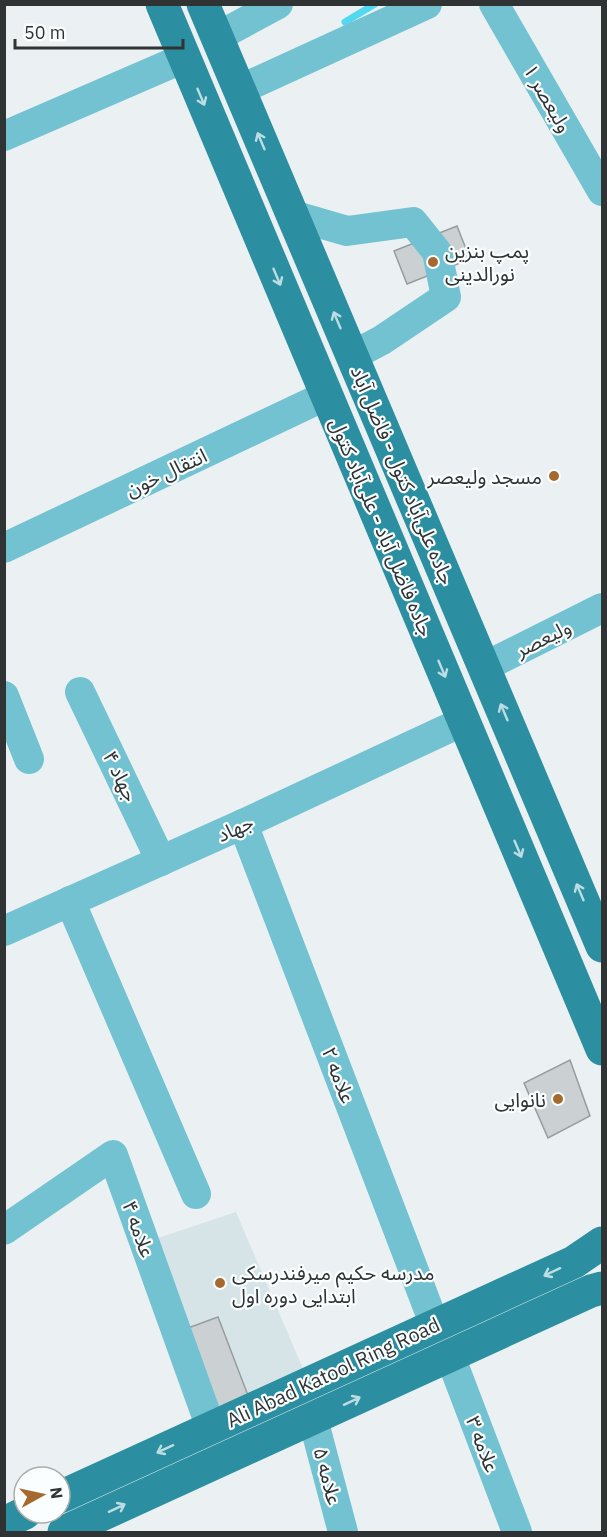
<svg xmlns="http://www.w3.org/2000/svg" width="607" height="1537" viewBox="0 0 607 1537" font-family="'IBM Plex Sans','Noto Sans Arabic',sans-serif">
	<rect width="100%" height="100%" fill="#ebf1f3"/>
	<polygon fill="#d6e4e7" points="236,1212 304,1371 217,1412 158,1238"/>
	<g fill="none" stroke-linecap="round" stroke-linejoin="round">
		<polyline stroke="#51d9f2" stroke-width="7" points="345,22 375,4"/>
	</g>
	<g fill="#cbd1d3" stroke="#979d9e" stroke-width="1.5">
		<polygon points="457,226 470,259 407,284 394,251"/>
		<polygon points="570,1060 590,1116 548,1138 524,1083"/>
		<polygon points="218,1317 249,1398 217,1412 188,1328"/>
	</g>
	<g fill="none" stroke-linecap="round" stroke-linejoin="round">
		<g stroke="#73c2d2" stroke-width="30">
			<polyline points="494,4 602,191"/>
			<polyline points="217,37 278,4"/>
			<polyline points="239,90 427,4"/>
			<polyline points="4,136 184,58"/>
			<polyline points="292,215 347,231 413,222 437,252 446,297 382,340 352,356"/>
			<polyline points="4,548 327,395"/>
			<polyline points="484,667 602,608"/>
			<polyline points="80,692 161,861"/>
			<polyline points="4,696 29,759"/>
			<polyline points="243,824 435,1326"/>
			<polyline points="70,901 196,1194"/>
			<polyline points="4,931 243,824 464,721"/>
			<polyline points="4,1230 113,1155 211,1428"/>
			<polyline points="450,1356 517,1532"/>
			<polyline points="313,1419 343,1532"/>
		</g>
		<g stroke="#2c8fa1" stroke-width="33">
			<polyline points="162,4 602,1049"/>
			<polyline points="203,4 602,946"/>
			<polyline points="60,1497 574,1262 602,1243"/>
			<polyline points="4,1523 25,1513"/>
			<polyline points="64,1532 591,1291 602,1288"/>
		</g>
	</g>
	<defs><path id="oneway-shaft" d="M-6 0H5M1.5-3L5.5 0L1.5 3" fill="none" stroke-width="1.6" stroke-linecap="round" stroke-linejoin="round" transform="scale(1.5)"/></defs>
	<g stroke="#bcdde3">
		<use href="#oneway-shaft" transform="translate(201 97) rotate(67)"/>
		<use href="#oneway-shaft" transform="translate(261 141) rotate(-113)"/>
		<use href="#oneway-shaft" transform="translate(277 277) rotate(67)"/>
		<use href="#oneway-shaft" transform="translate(337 320) rotate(-113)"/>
		<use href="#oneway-shaft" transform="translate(442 669) rotate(67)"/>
		<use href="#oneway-shaft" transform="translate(504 712) rotate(-113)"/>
		<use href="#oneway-shaft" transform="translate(518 849) rotate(67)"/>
		<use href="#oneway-shaft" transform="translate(580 892) rotate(-113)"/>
		<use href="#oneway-shaft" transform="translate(552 1272) rotate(155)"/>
		<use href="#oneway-shaft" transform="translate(352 1401) rotate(-25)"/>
		<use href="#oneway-shaft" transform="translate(165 1449) rotate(155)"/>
		<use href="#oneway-shaft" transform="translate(117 1508) rotate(-25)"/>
	</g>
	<g fill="#a76a2e" stroke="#fafeff" stroke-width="2">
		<circle cx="433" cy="262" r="6"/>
		<circle cx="554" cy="476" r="6"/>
		<circle cx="558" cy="1099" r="6"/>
		<circle cx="220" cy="1283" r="6"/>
	</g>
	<g text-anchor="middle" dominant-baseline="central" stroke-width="4.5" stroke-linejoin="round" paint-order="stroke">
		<g font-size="20" fill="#303333" stroke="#fafeff">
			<text transform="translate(548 98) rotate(60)">ولیعصر ۱</text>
			<text transform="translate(166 472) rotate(-25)">انتقال خون</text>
			<text transform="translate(403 475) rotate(67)">جاده علی‌آباد کتول - فاضل آباد</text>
			<text transform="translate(382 527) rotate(67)">جاده فاضل آباد - علی‌آباد کتول</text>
			<text transform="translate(543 638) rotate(-26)">ولیعصر</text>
			<text transform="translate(121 776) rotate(64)">جهاد ۴</text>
			<text transform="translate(235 828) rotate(-24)">جهاد</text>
			<text transform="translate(339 1075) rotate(69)">علامه ۲</text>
			<text transform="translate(139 1229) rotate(70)">علامه ۴</text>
			<text transform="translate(333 1372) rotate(-25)">Ali Abad Katool Ring Road</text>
			<text transform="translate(483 1444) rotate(69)">علامه ۳</text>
			<text transform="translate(328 1476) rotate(75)">علامه ۵</text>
		</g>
		<g font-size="20" fill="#303333" stroke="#fafeff" text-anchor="start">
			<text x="445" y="250">پمپ بنزین<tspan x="445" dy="23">نورالدینی</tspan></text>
			<text x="542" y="476" text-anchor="end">مسجد ولیعصر</text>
			<text x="546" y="1099" text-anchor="end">نانوایی</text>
			<text x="232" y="1272">مدرسه حکیم میرفندرسکی<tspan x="232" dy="23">ابتدایی دوره اول</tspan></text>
		</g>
	</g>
	<rect width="607" height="1537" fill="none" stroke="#303333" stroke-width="12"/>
	<g transform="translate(42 1495) rotate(82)"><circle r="28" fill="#fafeff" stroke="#a9adad" stroke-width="1.5"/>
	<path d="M0-4.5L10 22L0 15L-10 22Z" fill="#a76a2e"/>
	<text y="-9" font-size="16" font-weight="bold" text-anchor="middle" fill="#303333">N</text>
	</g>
	<path d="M15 39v9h168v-9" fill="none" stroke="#303333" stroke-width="3"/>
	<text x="24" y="39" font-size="18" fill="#303333" stroke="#fafeff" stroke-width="4.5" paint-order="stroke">50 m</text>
</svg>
